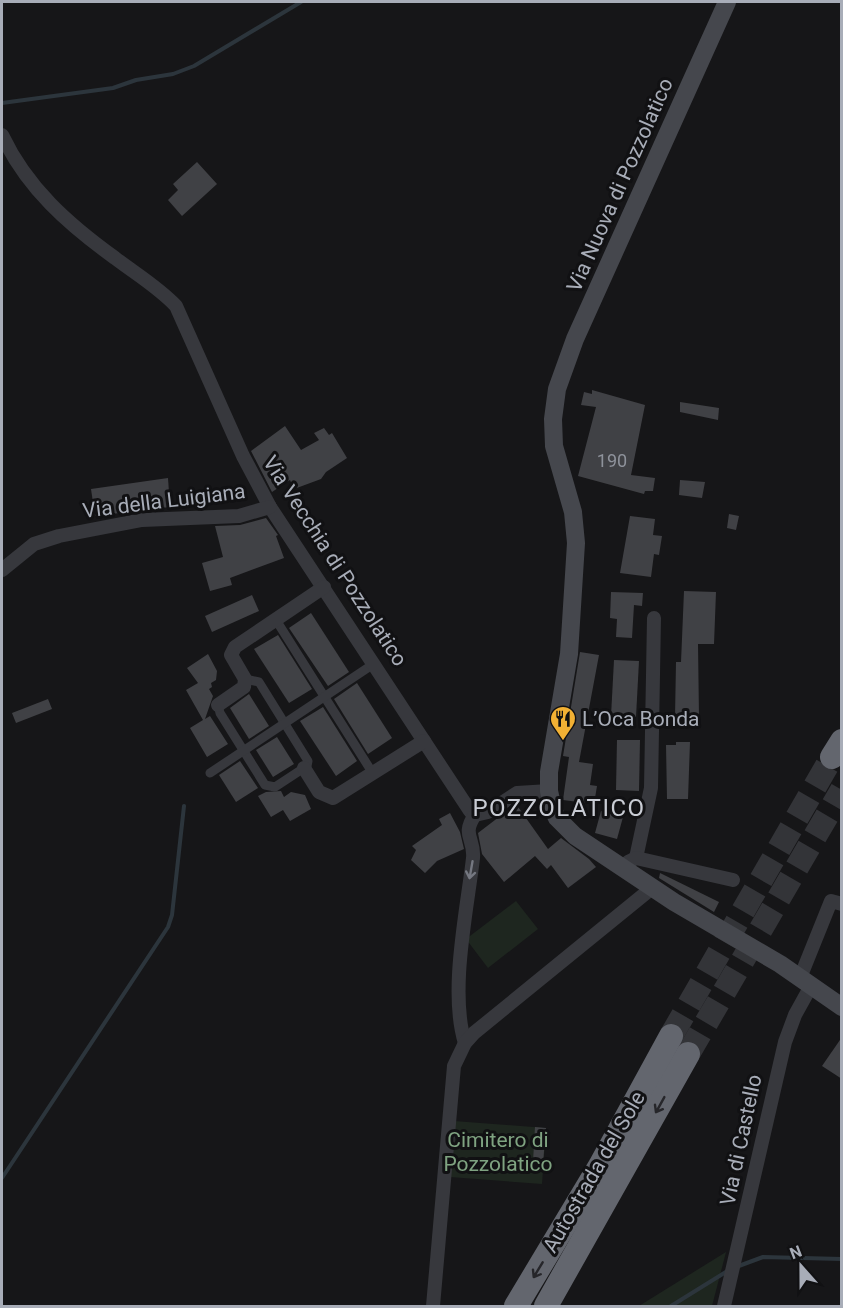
<svg xmlns="http://www.w3.org/2000/svg" width="843" height="1308" viewBox="0 0 843 1308" font-family="Roboto,sans-serif">
	<rect width="100%" height="100%" fill="#161618"/>
	<g fill="#1e261f">
		<polygon points="516,901 538,929 488,968 466,939"/>
		<polygon points="454,1121 546,1128 542,1184 450,1177"/>
		<polygon points="726,1252 712,1306 639,1306"/>
	</g>
	<g fill="none" stroke-linecap="round" stroke-linejoin="round">
		<g stroke="#2c353c" stroke-width="4">
			<polyline points="2,103 113,88 136,80 173,74 194,66 301,2"/>
			<polyline points="2,1178 168,927 172,915 184,806"/>
			<polyline points="736,1267 763,1257 842,1259"/>
			<polyline points="671,1306 729,1270"/>
		</g>
	</g>
	<g fill="#404145">
		<polygon points="197,162 217,184 182,216 168,200 178,190 173,184"/>
		<polygon points="592,390 645,405 631,475 655,478 653,491 645,491 644,494 578,476 596,407 581,405 584,392 592,394"/>
		<polygon points="680,402 719,408 718,420 680,412"/>
		<polygon points="285,426 301,450 319,440 314,433 324,428 329,435 332,433 347,458 326,472 321,479 294,489 290,480 272,492 251,451"/>
		<polygon points="168,478 170,507 95,516 91,489"/>
		<polygon points="680,480 705,482 702,498 679,495"/>
		<polygon points="729,514 739,516 736,530 727,528"/>
		<polygon points="630,516 655,519 653,535 662,536 659,555 654,554 651,577 620,573"/>
		<polygon points="266,518 278,535 276,536 284,558 230,578 232,585 210,591 202,563 223,557 215,526 240,525"/>
		<polygon points="684,591 716,592 714,644 698,644 699,717 675,717 676,662 681,662"/>
		<polygon points="611,592 643,593 642,606 634,605 632,638 616,637 617,619 610,618"/>
		<polygon points="252,595 259,611 212,632 205,616"/>
		<polygon points="311,613 349,672 328,686 289,628"/>
		<polygon points="278,635 312,689 289,703 254,649"/>
		<polygon points="580,652 599,655 579,762 593,764 590,785 597,786 594,804 563,800 569,757 563,756"/>
		<polygon points="208,654 217,671 216,680 211,683 212,687 209,689 213,696 205,719 210,716 228,744 207,757 190,728 203,720 186,690 198,683 187,668"/>
		<polygon points="614,660 639,661 636,717 611,716"/>
		<polygon points="357,683 392,738 368,754 334,699"/>
		<polygon points="249,694 269,726 249,739 230,708"/>
		<polygon points="48,699 52,709 16,723 12,713"/>
		<polygon points="323,707 357,761 336,776 300,721"/>
		<polygon points="277,737 294,764 273,777 256,750"/>
		<polygon points="617,740 640,740 639,791 616,790"/>
		<polygon points="676,742 690,742 688,799 667,799 666,745 676,745"/>
		<polygon points="240,761 258,788 236,802 219,775"/>
		<polygon points="281,791 284,797 291,792 305,795 311,809 290,821 283,810 271,817 258,796 266,792"/>
		<polygon points="516,804 548,849 561,838 589,859 596,867 568,888 551,865 547,869 535,856 504,882 482,854 478,833"/>
		<polygon points="601,811 623,817 617,839 595,833"/>
		<polygon points="450,813 460,832 464,849 437,861 425,873 411,860 416,850 412,846 442,825 439,819"/>
		<polygon points="660,873 719,902 714,912 659,878"/>
		<polygon points="842,1037 842,1079 822,1066"/>
		<polygon points="535,1127 546,1128 543,1163 533,1162"/>
	</g>
	<g fill="none" stroke-linecap="round" stroke-linejoin="round">
		<g stroke="#333438" stroke-width="24" stroke-dasharray="24 12" stroke-linecap="butt">
			<polyline points="671,1036 832,757"/>
			<polyline points="688,1054 842,790"/>
		</g>
		<g stroke="#37383d" stroke-width="9">
			<polyline points="276,620 372,772"/>
			<polyline points="218,705 220,713 265,785 275,787 307,766 308,761 259,682 245,679"/>
			<polyline points="210,773 375,663"/>
		</g>
		<g stroke="#37383d" stroke-width="14">
			<path d="M2,135C27,188 68,224 115,258C136,274 158,287 176,306L243,456L270,507L470,811L475,815L488,812L517,793L549,791"/>
			<polyline points="2,570 34,544 59,536 142,520 239,516 270,507"/>
			<polyline points="218,705 244,687 245,679 231,655 235,647 324,587"/>
			<polyline points="304,768 319,792 333,798 424,741"/>
			<polyline points="636,858 651,788 654,618"/>
			<polyline points="628,862 636,858 733,880"/>
			<polyline points="800,978 831,901 842,904"/>
			<path d="M465,1043C449,992 467,911 473,858C475,839 461,835 475,815"/>
			<polyline points="433,1306 454,1066 465,1043 474,1033 652,888"/>
			<polyline points="724,1306 785,1042 795,1015 811,986"/>
		</g>
		<polyline stroke="#45474d" stroke-width="18" points="727,2 575,339 557,389 553,419 554,446 573,512 576,543 569,654 549,772 549,791 553,809 557,818 575,836 674,902 780,964 842,1007"/>
		<g stroke="#63666e" stroke-width="24">
			<polyline points="832,757 842,741"/>
			<polyline points="516,1306 600,1166 671,1036"/>
			<polyline points="546,1306 688,1054"/>
		</g>
	</g>
	<defs><path id="oneway-shaft" d="M-6 0H5M1.5-3L5.5 0L1.5 3" fill="none" stroke-width="1.6" stroke-linecap="round" stroke-linejoin="round" transform="scale(1.5)"/></defs>
	<use stroke="#757881" href="#oneway-shaft" transform="translate(471 870) rotate(100)"/>
	<g stroke="#26262a">
		<use href="#oneway-shaft" transform="translate(660 1105) rotate(119)"/>
		<use href="#oneway-shaft" transform="translate(538 1270) rotate(121)"/>
	</g>
	<defs>
		<symbol id="restaurant-pin" viewBox="-11 -11 22 30"><path d="M0 17L-7.5 6A9.5 9.5 0 1 1 7.5 6Z" fill="#f2b134" stroke="#111113"/><path d="M-5-6h1v4h1v-4h1v4h1v-4h1v5L-1.5 .5V6h-2V.5L-5-1ZM5-6V6H3V1.5H1.5Q1.5-4 5-6Z" fill="#111"/></symbol>
	</defs>
	<g fill-rule="evenodd">
		<use href="#restaurant-pin" x="548" y="704" width="30" height="40"/>
	</g>
	<g text-anchor="middle" dominant-baseline="central" stroke-width="6" stroke-linejoin="round" paint-order="stroke">
		<g font-size="18" fill="#8e929b">
			<text x="612" y="460">190</text>
		</g>
		<g font-size="21" fill="#a8adb8" stroke="#111113">
			<text transform="translate(620 185) rotate(-66)">Via Nuova di Pozzolatico</text>
			<text transform="translate(164 501) rotate(-7)">Via della Luigiana</text>
			<text transform="translate(335 561) rotate(57)">Via Vecchia di Pozzolatico</text>
			<text transform="translate(741 1140) rotate(-78)">Via di Castello</text>
			<text transform="translate(594 1172) rotate(-60)">Autostrada del Sole</text>
		</g>
		<g font-size="21" fill="#a8adb8" stroke="#111113" text-anchor="start">
			<text x="582" y="719">L’Oca Bonda</text>
		</g>
		<g font-size="21" fill="#7fa381" stroke="#111113">
			<text x="498" y="1140">Cimitero di<tspan x="498" dy="24">Pozzolatico</tspan></text>
		</g>
		<g font-size="24" letter-spacing="1.5" fill="#c9ccd4" stroke="#111113">
			<text x="559" y="808">POZZOLATICO</text>
		</g>
	</g>
	<rect width="843" height="1308" fill="none" stroke="#a8adb8" stroke-width="6"/>
	<g transform="translate(801 1266) rotate(339)" stroke="#111113" stroke-width="4.5" paint-order="stroke">
	<path d="M0-4.5L10 22L0 15L-10 22Z" fill="#a8adb8"/>
	<text y="-9" font-size="16" font-weight="bold" text-anchor="middle" fill="#a8adb8">N</text>
	</g>
</svg>
